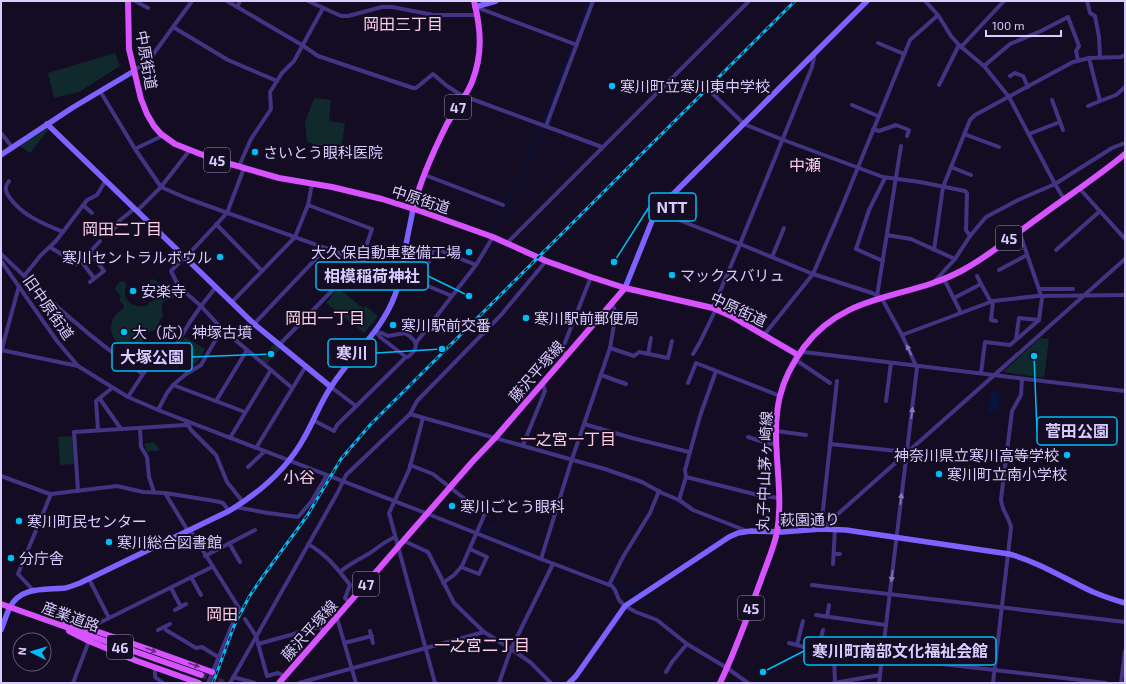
<svg xmlns="http://www.w3.org/2000/svg" width="1126" height="684" viewBox="0 0 1126 684" font-family="'Exo 2','Noto Sans JP',sans-serif">
	<rect width="100%" height="100%" fill="#130c22"/>
	<g fill="#0f292c">
		<polygon points="115,53 120,66 79,92 54,98 48,73"/>
		<polygon points="315,98 331,100 329,121 345,123 341,151 355,152 355,157 338,155 334,149 307,142 305,122 313,101"/>
		<polygon points="47,128 49,129 30,153 20,146"/>
		<path d="M153,279L163,285L164,282L167,285L174,289L175,288L176,290L174,294V298C158,302 162,302 163,315L155,330L149,332L141,328L139,329V331L145,334V336L140,346L129,348L121,347C108,335 107,318 123,309L124,306L119,299L121,296L115,289C116,285 119,282 123,281L126,283C126,287 125,290 125,293C125,304 138,308 147,306L149,302L154,300L157,296V292L148,291L150,280Z"/>
		<polygon points="338,288 363,308 366,306 378,316 364,333 326,303"/>
		<polygon points="185,337 205,349 196,364 175,351"/>
		<polygon points="1040,338 1049,339 1044,378 1003,372"/>
		<polygon points="274,344 280,349 267,364 261,359"/>
		<polygon points="72,436 74,464 60,465 58,437"/>
		<polygon points="154,442 160,450 147,452 144,444"/>
	</g>
	<polygon fill="#061440" points="991,392 1000,393 998,412 988,411"/>
	<g fill="none" stroke-linecap="round" stroke-linejoin="round">
		<g stroke="#061440" stroke-width="1.5">
			<polyline points="494,229 524,173 589,1"/>
			<path d="M478,531C486,529 499,522 505,532C507,536 508,540 510,544L523,546L530,552L539,556"/>
			<polyline points="614,584 640,593"/>
			<polyline points="645,596 648,614 651,616"/>
		</g>
		<polyline stroke="#312943" stroke-width="6" stroke-dasharray="6 3" stroke-linecap="butt" points="201,675 225,683"/>
		<g stroke="#423483" stroke-width="4">
			<polyline points="135,1 148,8"/>
			<polyline points="227,1 302,45 318,56 413,88 416,88 433,74 447,86 461,95 602,147"/>
			<polyline points="308,1 341,16 348,16 382,7 392,7 434,15 477,15"/>
			<polyline points="925,1 938,15 951,36 959,45 984,66 1009,97 1055,184 1064,199"/>
			<polyline points="1087,1 1090,13 1095,16 1099,37 1100,57"/>
			<polyline points="237,7 240,1"/>
			<polyline points="476,7 577,45"/>
			<polyline points="173,27 228,60 277,81"/>
			<polyline points="878,43 904,54"/>
			<polyline points="961,47 1004,1"/>
			<polyline points="815,53 812,67 740,244 813,274 872,293 881,297 902,335 917,368 879,683"/>
			<polyline points="984,66 1010,44 1041,31 1068,17 1079,46 1076,51 1078,60"/>
			<polyline points="134,71 152,56 192,1"/>
			<polyline points="1010,76 1015,73 1023,76 1028,87"/>
			<polyline points="939,85 959,45"/>
			<polyline points="100,91 135,149 161,187 186,198 406,277 452,296 476,265 493,237"/>
			<polyline points="712,93 744,124 781,139 883,177 920,182 965,191 967,193 966,230 970,236"/>
			<polyline points="1052,100 1063,130"/>
			<polyline points="1100,101 1116,95 1125,87"/>
			<polyline points="852,105 878,116"/>
			<polyline points="1088,106 1100,101 1089,58"/>
			<polyline points="546,126 593,1"/>
			<polyline points="873,129 879,131 896,125 909,130 907,136"/>
			<polyline points="1,133 12,147"/>
			<polyline points="964,134 999,147"/>
			<polyline points="1029,134 1060,122"/>
			<polyline points="135,149 162,136"/>
			<polyline points="239,166 251,139 271,109 270,92 282,73 294,61 323,8"/>
			<polyline points="951,167 971,175"/>
			<polyline points="425,175 503,205"/>
			<path d="M9,181C4,187 5,192 10,198C23,216 42,223 63,232"/>
			<polyline points="1079,188 1125,239"/>
			<polyline points="83,205 92,213"/>
			<polyline points="137,211 161,187 189,151"/>
			<polyline points="656,211 740,244 713,308"/>
			<polyline points="216,224 262,271"/>
			<polyline points="109,233 118,225 119,221 134,209"/>
			<polyline points="887,235 911,239 955,259"/>
			<polyline points="507,243 749,1"/>
			<polyline points="50,247 77,264 90,252 104,271 90,282"/>
			<polyline points="934,250 943,187 970,120 975,115 1073,62 1089,58 1121,57 1125,55"/>
			<polyline points="1056,250 1100,211"/>
			<polyline points="90,252 100,241"/>
			<path d="M1,254C46,297 91,340 143,374"/>
			<polyline points="772,257 784,228"/>
			<polyline points="185,258 227,213 244,168"/>
			<polyline points="1,261 57,341 78,366"/>
			<polyline points="81,261 94,278"/>
			<polyline points="883,261 856,249 869,210 885,178"/>
			<polyline points="999,270 1027,255"/>
			<polyline points="24,276 41,255 56,241 87,200 97,195 106,180"/>
			<polyline points="977,276 981,284"/>
			<polyline points="944,279 961,313"/>
			<polyline points="934,282 955,259 970,236 986,217 1018,200 1055,184 1112,148 1125,143"/>
			<polyline points="420,283 434,248 476,265"/>
			<polyline points="216,287 201,306 222,329 271,370 230,438"/>
			<polyline points="1039,289 1073,289"/>
			<polyline points="877,296 901,146"/>
			<polyline points="954,298 981,284 991,302"/>
			<polyline points="993,301 991,320 996,321"/>
			<polyline points="232,302 295,237 308,205 312,184"/>
			<polyline points="254,324 326,248"/>
			<path d="M376,332L382,333L388,336L405,333C418,341 420,347 408,357H406L380,337Z"/>
			<polyline points="764,335 813,274 841,209 910,40 938,15"/>
			<polyline points="902,335 993,301 1037,296 1125,295"/>
			<polyline points="1016,339 1019,318 1039,320"/>
			<polyline points="416,343 452,296"/>
			<polyline points="280,344 361,261 372,229 308,205"/>
			<polyline points="610,348 634,356 639,352 668,358 672,341"/>
			<polyline points="1,350 78,366 128,397 158,410 428,514 541,559 612,586 615,590 619,600 625,606 636,612 657,620 687,644 727,668 748,683"/>
			<polyline points="1,352 19,286"/>
			<polyline points="648,354 651,338"/>
			<polyline points="693,354 700,342 716,309"/>
			<polyline points="800,354 804,352 1125,391"/>
			<polyline points="567,356 562,350 591,277"/>
			<polyline points="796,360 830,383"/>
			<polyline points="271,370 292,388"/>
			<polyline points="981,373 985,342 1010,345 1039,320 1042,298 1019,231"/>
			<polyline points="601,375 626,384"/>
			<polyline points="688,383 696,363 780,396"/>
			<polyline points="173,385 245,412"/>
			<polyline points="331,387 356,406"/>
			<polyline points="128,397 143,374 157,358 175,347 190,322 201,306 179,287 171,271 185,257"/>
			<polyline points="100,399 121,429"/>
			<polyline points="216,401 247,350"/>
			<polyline points="886,401 891,363"/>
			<polyline points="158,410 167,393 173,385 186,374 201,365 222,329"/>
			<polyline points="410,414 605,469 642,482 662,493 679,500 693,510 747,531"/>
			<polyline points="423,418 409,470 389,513 435,683"/>
			<polyline points="313,420 334,431 337,425 406,357"/>
			<polyline points="584,424 632,438 689,452"/>
			<polyline points="185,425 189,426 191,430 216,455 227,482 243,502"/>
			<polyline points="140,428 141,447 147,457 149,477 154,492"/>
			<polyline points="98,430 96,401 112,388"/>
			<polyline points="776,431 806,435"/>
			<polyline points="748,437 770,444 776,443"/>
			<polyline points="830,444 907,452"/>
			<polyline points="523,445 545,391 543,384"/>
			<polyline points="256,448 306,366"/>
			<polyline points="410,465 433,474 465,499 487,509 462,566 454,575 443,583"/>
			<polyline points="248,467 265,451"/>
			<polyline points="1,476 47,493 51,494 117,486 143,492 165,493 215,501 223,503 229,511"/>
			<polyline points="686,477 758,495 778,498"/>
			<polyline points="78,491 74,432 185,425 187,421"/>
			<polyline points="165,493 188,531"/>
			<polyline points="679,500 686,477 685,470 700,416 716,371"/>
			<polyline points="235,507 268,513 298,517 311,502 327,475"/>
			<polyline points="821,528 837,381"/>
			<polyline points="821,529 1125,259"/>
			<polyline points="190,530 239,608 208,683"/>
			<polyline points="404,541 428,552 454,603 484,632 511,649 530,662 551,683"/>
			<polyline points="229,543 240,562"/>
			<path d="M308,544C327,555 337,568 350,585L345,598L350,603"/>
			<polyline points="834,554 840,554"/>
			<polyline points="205,556 255,530"/>
			<polyline points="541,559 572,459 610,348 616,313 612,304"/>
			<polyline points="833,564 835,529"/>
			<polyline points="461,567 479,574 487,557 470,549"/>
			<path d="M340,572C349,564 360,559 370,553C379,547 385,541 395,537"/>
			<polyline points="191,577 201,595"/>
			<polyline points="89,579 109,618"/>
			<polyline points="609,585 623,557 650,513 659,491"/>
			<polyline points="812,585 1125,622"/>
			<polyline points="171,588 181,607"/>
			<polyline points="33,590 18,574 51,494"/>
			<polyline points="175,610 186,604"/>
			<polyline points="816,615 886,625"/>
			<polyline points="827,617 829,605"/>
			<polyline points="337,618 356,683"/>
			<polyline points="245,619 256,636 267,676 278,673 285,676"/>
			<polyline points="164,627 166,630 196,648 202,647 218,657"/>
			<polyline points="93,630 97,624 212,567"/>
			<polyline points="158,630 170,624"/>
			<polyline points="370,631 373,643"/>
			<polyline points="344,643 372,636"/>
			<polyline points="789,643 834,655 835,683"/>
			<polyline points="258,644 319,627 324,631"/>
			<polyline points="797,645 803,621"/>
			<polyline points="818,650 823,630"/>
			<polyline points="882,657 1106,683"/>
			<polyline points="155,668 155,677 163,683"/>
			<polyline points="666,672 672,662 687,644"/>
			<polyline points="233,677 255,683"/>
			<polyline points="73,683 89,641"/>
			<polyline points="230,683 338,492 346,475 410,414 417,401 501,315 546,261"/>
			<polyline points="299,683 484,632"/>
			<polyline points="499,683 511,649 553,564"/>
			<polyline points="834,683 880,675"/>
			<path d="M993,683L1011,528C1010,518 1001,510 1001,499L1012,411L1021,395L1022,379"/>
			<polyline points="1121,683 1125,651"/>
		</g>
		<g stroke="#7c63ff" stroke-width="5.5">
			<polyline points="475,7 496,1"/>
			<polyline points="47,124 254,324 331,387"/>
			<polyline points="1,155 72,108 134,71"/>
			<polyline points="625,288 656,211 867,1"/>
			<path d="M1,630C4,623 6,615 10,607C21,586 45,590 65,588C70,587 75,585 80,583L229,511C259,493 287,469 304,438C314,421 320,403 331,387C352,354 381,333 395,295C402,279 403,262 406,245C408,233 411,221 413,209"/>
			<path d="M569,683L576,676L625,606L729,537L738,533L751,531L782,532L821,529L846,530L1009,554C1039,562 1065,579 1093,592C1103,596 1114,600 1125,603"/>
		</g>
		<g stroke="#d653ff" stroke-width="6">
			<polyline points="128,1 129,49 141,99 147,114 154,126 161,134 175,144 213,159 279,178 332,187 382,199 420,211 493,237 546,261 591,277 625,288 713,308 731,316 798,355"/>
			<path d="M413,209C420,181 434,150 447,124C455,110 466,97 472,82C483,54 481,29 474,1"/>
			<polyline points="1,604 201,675"/>
			<polyline points="63,623 93,630 145,648 212,672"/>
			<polyline points="69,631 89,641 137,661 199,683"/>
			<polyline points="279,683 473,461 495,438 625,288"/>
			<path d="M720,683C736,650 748,615 761,580C766,565 774,548 777,532C785,487 769,440 780,396C784,379 794,361 804,347C846,291 908,300 963,270C992,254 1018,232 1045,213C1071,194 1100,175 1125,154"/>
		</g>
		<defs>
			<polyline id="rail" points="213,683 234,626 249,597 261,579 307,516 341,459 370,425 795,1"/>
		</defs>
		<use href="#rail" stroke="#00bdf7" stroke-width="3"/>
		<use href="#rail" stroke="#130c22" stroke-width="1.5" stroke-dasharray="4.5" stroke-linecap="butt"/>
	</g>
	<defs><path id="oneway-solid" d="M-6-.8H1V-3.2L6.5 0L1 3.2V.8H-6Z"/></defs>
	<g fill="#8678bb">
		<use href="#oneway-solid" transform="translate(909 350) rotate(-116)"/>
		<use href="#oneway-solid" transform="translate(912 413) rotate(-83)"/>
		<use href="#oneway-solid" transform="translate(901 499) rotate(-83)"/>
		<use href="#oneway-solid" transform="translate(892 576) rotate(97)"/>
	</g>
	<g fill="#6b2c85">
		<use href="#oneway-solid" transform="translate(151 650) rotate(20)"/>
		<use href="#oneway-solid" transform="translate(194 665) rotate(19)"/>
	</g>
	<g fill="#00bdf7" stroke="#130c22" stroke-width="1.5">
		<circle cx="612" cy="86" r="4"/>
		<circle cx="255" cy="152" r="4"/>
		<circle cx="469" cy="252" r="4"/>
		<circle cx="220" cy="257" r="4"/>
		<circle cx="672" cy="275" r="4"/>
		<circle cx="133" cy="291" r="4"/>
		<circle cx="526" cy="318" r="4"/>
		<circle cx="393" cy="325" r="4"/>
		<circle cx="124" cy="332" r="4"/>
		<circle cx="1067" cy="455" r="4"/>
		<circle cx="939" cy="474" r="4"/>
		<circle cx="452" cy="506" r="4"/>
		<circle cx="19" cy="521" r="4"/>
		<circle cx="109" cy="542" r="4"/>
		<circle cx="11" cy="558" r="4"/>
	</g>
	<g text-anchor="middle" dominant-baseline="central" stroke-width="4" stroke-linejoin="round" paint-order="stroke">
		<g fill="#130c22" stroke="#9e92bd" stroke-width="1">
			<rect x="445" y="95" width="26" height="24" rx="3"/>
			<rect x="204" y="148" width="26" height="24" rx="3"/>
			<rect x="996" y="226" width="26" height="24" rx="3"/>
			<rect x="353" y="572" width="26" height="24" rx="3"/>
			<rect x="738" y="596" width="26" height="24" rx="3"/>
			<rect x="107" y="635" width="26" height="24" rx="3"/>
		</g>
		<g font-size="14" font-weight="bold" fill="#d9ccff">
			<text x="458" y="107">47</text>
			<text x="217" y="160">45</text>
			<text x="1009" y="238">45</text>
			<text x="366" y="584">47</text>
			<text x="751" y="608">45</text>
			<text x="120" y="647">46</text>
		</g>
		<g font-size="15" fill="#d9ccff" stroke="#130c22">
			<text transform="translate(147 60) rotate(80)">中原街道</text>
			<text transform="translate(421 199) rotate(18)">中原街道</text>
			<text transform="translate(49 307) rotate(55)">旧中原街道</text>
			<text transform="translate(739 309) rotate(25)">中原街道</text>
			<text transform="translate(536 371) rotate(-49)">藤沢平塚線</text>
			<text transform="translate(764 471) rotate(-88)">丸子中山茅ヶ崎線</text>
			<text transform="translate(810 519) rotate(-1)">萩園通り</text>
			<text transform="translate(71 616) rotate(20)">産業道路</text>
			<text transform="translate(309 630) rotate(-48)">藤沢平塚線</text>
		</g>
		<g font-size="15" fill="#d9ccff" stroke="#130c22" text-anchor="start">
			<text x="620" y="86">寒川町立寒川東中学校</text>
			<text x="263" y="152">さいとう眼科医院</text>
			<text x="461" y="252" text-anchor="end">大久保自動車整備工場</text>
			<text x="212" y="257" text-anchor="end">寒川セントラルボウル</text>
			<text x="680" y="275">マックスバリュ</text>
			<text x="141" y="291">安楽寺</text>
			<text x="534" y="318">寒川駅前郵便局</text>
			<text x="401" y="325">寒川駅前交番</text>
			<text x="132" y="332">大（応）神塚古墳</text>
			<text x="1059" y="455" text-anchor="end">神奈川県立寒川高等学校</text>
			<text x="947" y="474">寒川町立南小学校</text>
			<text x="460" y="506">寒川ごとう眼科</text>
			<text x="27" y="521">寒川町民センター</text>
			<text x="117" y="542">寒川総合図書館</text>
			<text x="19" y="558">分庁舎</text>
		</g>
		<g font-size="16" fill="#ffcee7" stroke="#130c22">
			<text x="403" y="23">岡田三丁目</text>
			<text x="805" y="164">中瀬</text>
			<text x="122" y="228">岡田二丁目</text>
			<text x="325" y="317">岡田一丁目</text>
			<text x="568" y="438">一之宮一丁目</text>
			<text x="299" y="476">小谷</text>
			<text x="222" y="613">岡田</text>
			<text x="482" y="644">一之宮二丁目</text>
		</g>
	</g>
	<path fill="none" stroke="#00bdf7" stroke-width="1.5" d="M614 262L649 207M469 296L428 276M442 349L376 353M271 354L192 357M1034 356L1037 431M763 672L804 651"/>
	<g fill="#00bdf7" stroke="#130c22" stroke-width="1.5">
		<circle cx="614" cy="262" r="4"/>
		<circle cx="469" cy="296" r="4"/>
		<circle cx="442" cy="349" r="4"/>
		<circle cx="271" cy="354" r="4"/>
		<circle cx="1034" cy="356" r="4"/>
		<circle cx="763" cy="672" r="4"/>
	</g>
	<g fill="#130c22" stroke="#00bdf7" stroke-width="1.5">
		<rect x="649" y="193" width="47" height="28" rx="4"/>
		<rect x="316" y="262" width="112" height="28" rx="4"/>
		<rect x="328" y="339" width="48" height="28" rx="4"/>
		<rect x="112" y="343" width="80" height="28" rx="4"/>
		<rect x="1037" y="417" width="80" height="28" rx="4"/>
		<rect x="804" y="637" width="192" height="28" rx="4"/>
	</g>
	<g font-size="16" text-anchor="middle" font-weight="bold" fill="#d9ccff">
		<text x="672" y="213">NTT</text>
		<text x="372" y="282">相模稲荷神社</text>
		<text x="352" y="359">寒川</text>
		<text x="152" y="363">大塚公園</text>
		<text x="1077" y="437">菅田公園</text>
		<text x="900" y="657">寒川町南部文化福祉会館</text>
	</g>
	<rect width="1126" height="684" fill="none" stroke="#d9ccff" stroke-width="4"/>
	<g transform="translate(32 652) rotate(275)"><circle r="19" fill="#130c22" stroke="#62597a"/>
	<path d="M0-3L7 15L0 10L-7 15Z" fill="#00bdf7"/>
	<text y="-6" font-size="11" font-weight="bold" text-anchor="middle" fill="#d9ccff">N</text>
	</g>
	<path d="M986 30v6h75v-6" fill="none" stroke="#d9ccff" stroke-width="2"/>
	<text x="992" y="30" font-size="12" fill="#d9ccff" stroke="#130c22" stroke-width="3" paint-order="stroke">100 m</text>
</svg>
